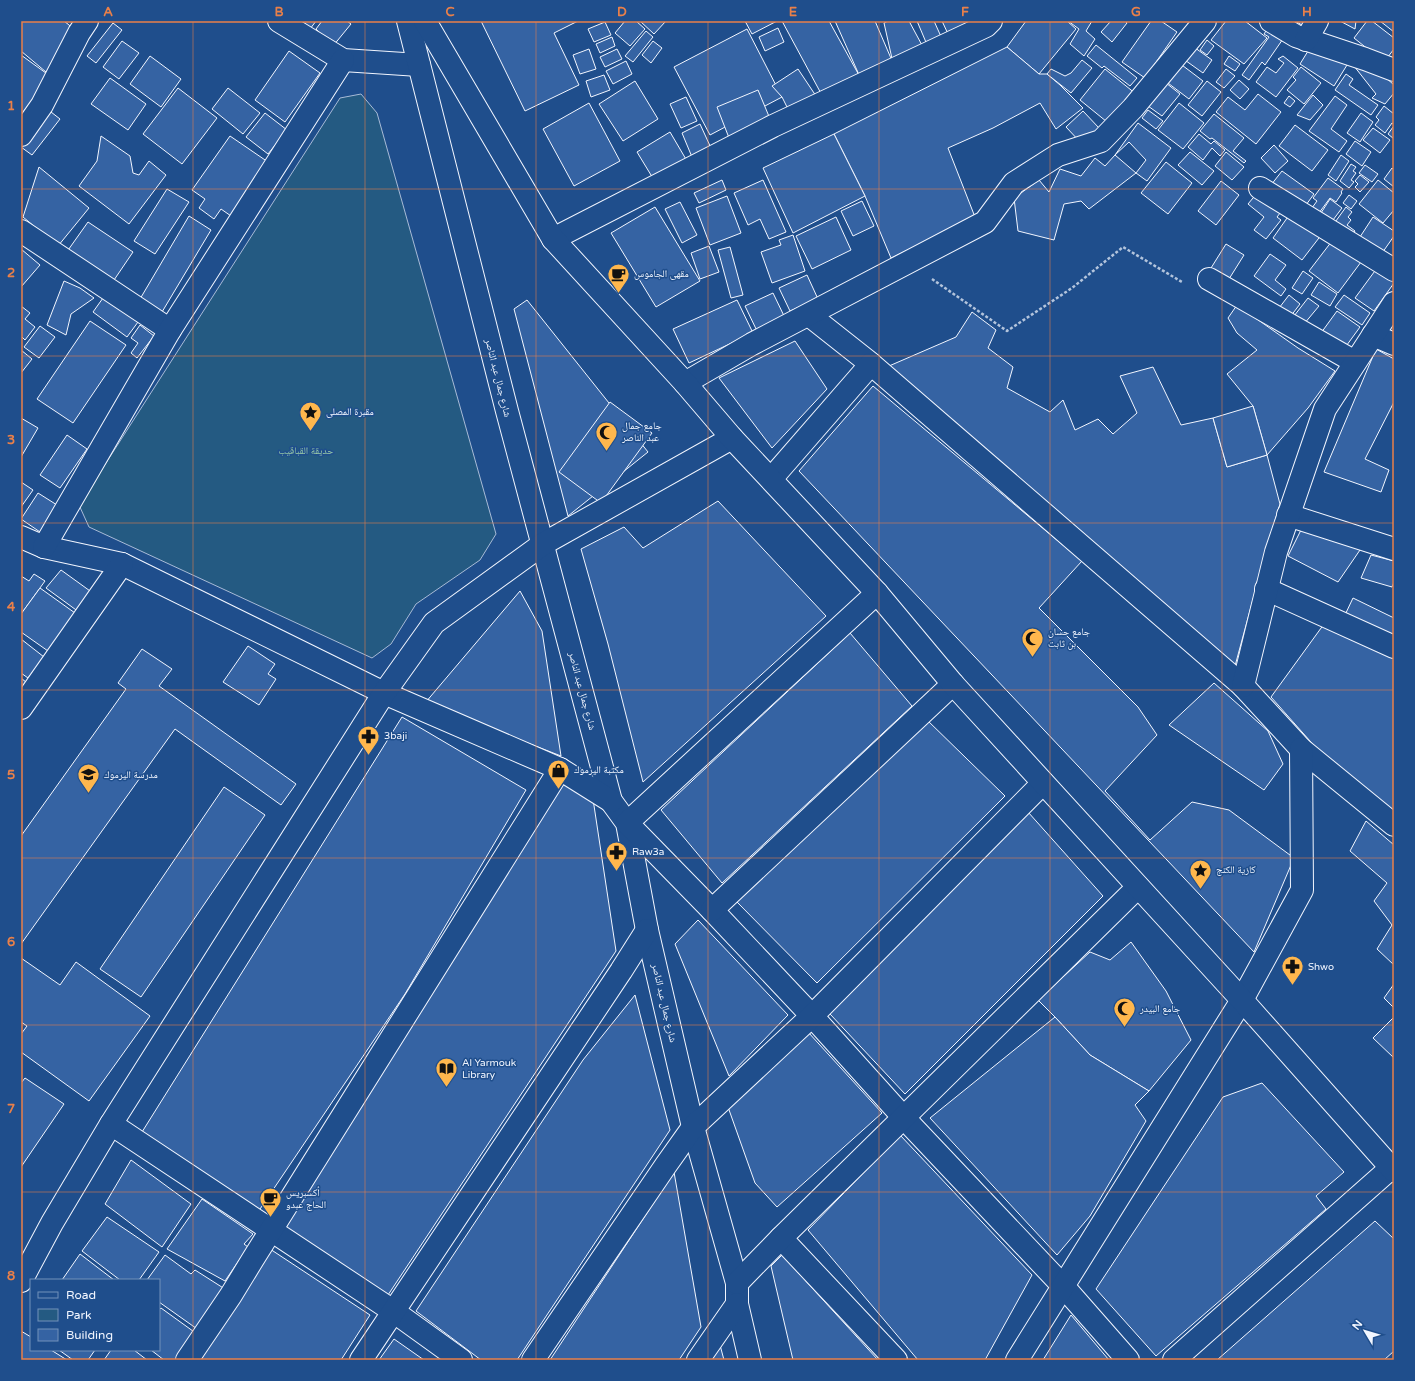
<svg xmlns="http://www.w3.org/2000/svg" width="1415" height="1381" viewBox="0 0 1415 1381" font-family="'Varela Round','Noto Naskh Arabic',sans-serif">
	<rect width="100%" height="100%" fill="#1f4e8c"/>
	<polygon fill="#245a82" stroke="#a8bbd7" points="361,94 377,113 496,534 480,560 416,604 391,644 372,658 89,527 79,505 340,98"/>
	<g fill="#3563a3" stroke="#f2f6ff">
		<polygon points="21,21 64,21 79,33 46,72 21,51"/>
		<polygon points="299,21 316,21 307,33"/>
		<polygon points="322,21 347,21 351,24 333,46 316,29"/>
		<polygon points="481,21 578,21 554,33 579,85 525,111"/>
		<polygon points="625,21 636,21 645,29 630,46 615,33"/>
		<polygon points="640,21 666,21 654,34"/>
		<polygon points="745,21 777,21 752,34"/>
		<polygon points="782,21 829,21 860,77 824,99"/>
		<polygon points="835,21 875,21 893,63 860,77"/>
		<polygon points="888,21 909,21 923,47 893,63 884,23"/>
		<polygon points="917,21 934,21 943,41 928,47"/>
		<polygon points="942,21 979,21 949,36"/>
		<polygon points="1026,21 1067,21 1076,29 1039,74 1007,47"/>
		<polygon points="1068,21 1092,21 1086,31 1095,39 1084,56 1070,44 1079,29"/>
		<polygon points="1111,21 1125,21 1127,23 1112,42 1101,32"/>
		<polygon points="1151,21 1161,21 1177,32 1145,78 1122,62"/>
		<polygon points="1226,21 1245,21 1267,38 1244,64 1211,40"/>
		<polygon points="1295,21 1312,21 1307,28"/>
		<polygon points="1340,21 1356,21 1355,29"/>
		<polygon points="1367,21 1372,21 1394,38 1394,49 1384,62 1354,38"/>
		<polygon points="1380,21 1394,21 1394,32"/>
		<polygon points="605,22 611,35 594,42 588,29"/>
		<polygon points="113,23 122,30 96,63 87,56"/>
		<polygon points="1270,25 1285,36 1265,65 1262,62 1249,80 1242,75 1269,37 1264,34"/>
		<polygon points="778,28 784,42 765,51 759,37"/>
		<polygon points="747,29 782,97 710,135 674,67"/>
		<polygon points="646,31 653,37 633,62 625,56"/>
		<polygon points="612,37 615,46 600,53 596,44"/>
		<polygon points="1207,40 1214,46 1207,55 1200,50"/>
		<polygon points="122,41 139,53 119,79 103,67"/>
		<polygon points="653,41 662,48 651,63 642,55"/>
		<polygon points="1313,43 1347,65 1334,86 1300,64"/>
		<polygon points="1096,45 1137,78 1130,86 1104,66 1102,68 1087,56"/>
		<polygon points="1191,45 1212,60 1203,73 1182,58"/>
		<polygon points="1007,47 1039,74 1047,74 1060,85 1083,108 1056,129 1040,103 993,128 948,148 975,217 891,258 865,196 834,134"/>
		<polygon points="589,49 596,69 580,74 573,55"/>
		<polygon points="617,49 622,59 605,67 600,57"/>
		<polygon points="289,51 320,73 285,122 255,100"/>
		<polygon points="21,55 50,76 21,115"/>
		<polygon points="150,56 181,79 161,107 130,84"/>
		<polygon points="1229,56 1240,64 1235,71 1224,64"/>
		<polygon points="1283,56 1298,68 1276,97 1256,82 1267,67 1276,73 1284,63 1278,59"/>
		<polygon points="1174,59 1203,81 1189,99 1160,77"/>
		<polygon points="1365,59 1394,85 1394,93 1385,104 1372,98 1376,94 1354,66"/>
		<polygon points="1082,60 1092,68 1071,93 1047,74 1051,69 1065,76 1071,73"/>
		<polygon points="626,61 632,74 613,84 606,71"/>
		<polygon points="1301,67 1321,83 1304,104 1287,90 1296,80 1293,77"/>
		<polygon points="798,69 816,96 790,113 782,97 772,86"/>
		<polygon points="1105,69 1136,94 1112,126 1080,100"/>
		<polygon points="1226,69 1235,76 1224,88 1216,82"/>
		<polygon points="1346,74 1353,79 1349,85 1378,105 1371,115 1335,90"/>
		<polygon points="604,75 610,90 591,97 586,81"/>
		<polygon points="110,78 146,104 128,130 91,104"/>
		<polygon points="1239,80 1249,89 1240,99 1230,90"/>
		<polygon points="635,81 658,119 623,141 599,104"/>
		<polygon points="1207,81 1221,92 1202,116 1188,105"/>
		<polygon points="1166,83 1180,94 1162,116 1148,106"/>
		<polygon points="178,88 217,118 182,164 143,134"/>
		<polygon points="228,88 260,113 243,134 212,109"/>
		<polygon points="758,90 773,126 731,143 717,107"/>
		<polygon points="1258,94 1281,112 1256,144 1216,112 1228,97 1245,110"/>
		<polygon points="1313,95 1323,105 1310,120 1297,115"/>
		<polygon points="1289,96 1295,101 1290,107 1284,103"/>
		<polygon points="1335,96 1347,105 1331,129 1347,141 1339,152 1309,131"/>
		<polygon points="686,97 697,121 681,128 670,104"/>
		<polygon points="589,103 620,161 574,186 543,129"/>
		<polygon points="1179,103 1204,123 1183,149 1158,130"/>
		<polygon points="42,105 60,119 32,155 21,147 21,132"/>
		<polygon points="1384,106 1394,114 1394,124 1392,123 1385,133 1375,125 1379,120 1376,117"/>
		<polygon points="1148,110 1163,121 1156,129 1142,118"/>
		<polygon points="1083,111 1099,128 1082,144 1066,127"/>
		<polygon points="265,113 287,130 268,154 246,137"/>
		<polygon points="1361,113 1373,122 1360,142 1347,133"/>
		<polygon points="1214,114 1244,138 1233,151 1246,161 1244,163 1212,138 1210,139 1200,131"/>
		<polygon points="1138,123 1171,148 1147,181 1136,173 1146,160 1129,142 1115,155"/>
		<polygon points="700,124 711,148 692,157 682,133"/>
		<polygon points="1295,125 1328,150 1312,171 1279,146"/>
		<polygon points="1393,127 1394,127 1394,139 1388,134"/>
		<polygon points="1373,128 1390,140 1380,153 1363,140"/>
		<polygon points="670,132 687,161 654,180 637,152"/>
		<polygon points="834,134 865,196 793,233 763,168"/>
		<polygon points="1199,134 1211,144 1214,141 1225,150 1220,156 1212,148 1203,160 1188,147"/>
		<polygon points="101,136 130,156 133,173 139,175 149,161 166,175 129,224 79,186 97,161"/>
		<polygon points="230,136 268,162 231,216 221,209 214,219 199,208 205,199 192,190"/>
		<polygon points="1355,141 1371,152 1362,166 1346,154"/>
		<polygon points="1274,145 1288,161 1275,173 1261,158"/>
		<polygon points="1190,152 1214,171 1202,185 1178,165"/>
		<polygon points="1226,152 1244,167 1232,180 1215,166"/>
		<polygon points="1115,155 1136,173 1089,209 1081,201 1064,204 1054,240 1018,231 1014,198 1039,180 1049,192 1060,169 1081,176 1095,158 1105,166"/>
		<polygon points="1341,155 1349,161 1336,181 1328,175"/>
		<polygon points="1166,162 1192,183 1168,214 1141,193"/>
		<polygon points="1351,164 1356,167 1353,171 1356,173 1351,180 1354,182 1349,188 1340,181"/>
		<polygon points="1365,165 1378,174 1372,182 1359,173"/>
		<polygon points="39,167 89,208 58,246 23,217"/>
		<polygon points="1392,168 1394,170 1394,187 1384,179"/>
		<polygon points="1282,171 1314,194 1303,209 1271,185"/>
		<polygon points="1360,175 1369,182 1360,192 1355,187 1358,184 1355,181"/>
		<polygon points="1328,178 1343,189 1341,192 1342,193 1336,202 1330,198 1316,217 1309,212 1317,201 1313,198"/>
		<polygon points="722,180 726,190 699,203 694,193"/>
		<polygon points="763,180 786,232 769,239 760,219 748,225 734,193"/>
		<polygon points="1378,180 1394,193 1394,210 1383,223 1359,204"/>
		<polygon points="1221,181 1239,195 1216,225 1198,211"/>
		<polygon points="167,189 189,202 155,254 134,241"/>
		<polygon points="1258,192 1284,208 1277,217 1281,220 1266,239 1254,230 1264,217 1248,204"/>
		<polygon points="1349,195 1357,201 1351,209 1343,203"/>
		<polygon points="727,196 741,233 710,245 696,208"/>
		<polygon points="1330,199 1342,208 1330,224 1319,216"/>
		<polygon points="862,201 874,226 853,236 841,211"/>
		<polygon points="680,202 697,235 682,243 665,209"/>
		<polygon points="655,207 700,281 656,307 611,233"/>
		<polygon points="1346,207 1352,212 1348,217 1351,220 1347,225 1355,231 1350,238 1333,225"/>
		<polygon points="1292,211 1322,234 1302,260 1273,238"/>
		<polygon points="189,216 211,230 162,312 140,299"/>
		<polygon points="836,217 851,250 812,269 796,236"/>
		<polygon points="1373,217 1394,231 1394,236 1380,256 1358,240"/>
		<polygon points="88,222 133,252 112,283 66,253"/>
		<polygon points="793,235 805,271 772,283 761,252 781,245 779,240"/>
		<polygon points="1332,241 1361,262 1338,293 1309,271"/>
		<polygon points="1226,244 1244,255 1229,279 1211,268"/>
		<polygon points="709,246 719,272 700,279 691,253"/>
		<polygon points="730,247 743,295 731,298 718,250"/>
		<polygon points="21,249 40,265 21,287"/>
		<polygon points="1270,254 1286,265 1275,280 1286,289 1281,296 1254,276"/>
		<polygon points="1380,264 1394,274 1394,283 1374,311 1355,298"/>
		<polygon points="1303,271 1313,278 1302,294 1292,288"/>
		<polygon points="807,275 818,299 790,311 779,288"/>
		<polygon points="64,281 80,288 94,298 71,314 66,335 47,325"/>
		<polygon points="1319,282 1337,294 1330,306 1311,295"/>
		<polygon points="773,293 786,320 758,333 745,306"/>
		<polygon points="1289,295 1300,304 1287,321 1276,312"/>
		<polygon points="1344,295 1370,313 1362,325 1335,307"/>
		<polygon points="103,298 138,322 127,337 93,312"/>
		<polygon points="1308,298 1319,306 1304,324 1294,316"/>
		<polygon points="527,300 648,452 568,516 514,309"/>
		<polygon points="737,300 753,333 689,363 673,329"/>
		<polygon points="1237,305 1298,348 1335,371 1308,408 1267,455 1253,406 1227,374 1257,350 1237,333 1228,318"/>
		<polygon points="21,306 30,313 25,319 35,327 25,340 21,336"/>
		<polygon points="1337,311 1360,327 1344,349 1321,333"/>
		<polygon points="972,312 996,330 988,348 1013,367 1007,388 1050,412 1063,400 1075,430 1098,419 1113,434 1137,413 1120,376 1153,367 1181,425 1213,418 1227,467 1267,455 1280,504 1269,540 1235,666 889,366 956,337"/>
		<polygon points="90,321 126,345 73,423 37,399"/>
		<polygon points="140,325 154,336 137,358 131,353 138,343 131,338"/>
		<polygon points="40,326 55,337 39,358 24,347"/>
		<polygon points="795,341 827,389 772,448 719,378"/>
		<polygon points="1376,349 1394,359 1394,402 1365,459 1389,470 1381,492 1324,472"/>
		<polygon points="21,350 32,359 21,373"/>
		<polygon points="873,386 1082,561 1039,608 1138,707 1157,735 1105,791 1150,840 1192,802 1229,810 1294,858 1254,952 799,471"/>
		<polygon points="610,402 652,433 601,503 559,472"/>
		<polygon points="1253,406 1267,455 1227,467 1213,418"/>
		<polygon points="21,418 38,428 21,457"/>
		<polygon points="67,435 87,449 60,488 40,475"/>
		<polygon points="21,482 33,490 21,507"/>
		<polygon points="38,493 57,505 40,532 21,519"/>
		<polygon points="718,501 826,616 643,782 608,644 581,549 624,527 643,548"/>
		<polygon points="1303,526 1360,550 1338,582 1288,556"/>
		<polygon points="1371,555 1394,561 1394,582 1392,587 1361,578"/>
		<polygon points="61,570 97,596 83,615 46,588"/>
		<polygon points="34,574 45,581 21,614 21,576 29,581"/>
		<polygon points="40,588 75,613 48,651 21,632 21,614"/>
		<polygon points="520,591 542,631 561,756 425,703"/>
		<polygon points="1353,598 1394,618 1394,640 1344,617"/>
		<polygon points="1324,624 1394,654 1394,811 1318,750 1271,697"/>
		<polygon points="850,633 912,706 722,883 661,810"/>
		<polygon points="21,639 44,657 28,678 21,673"/>
		<polygon points="248,646 275,664 268,674 276,679 259,705 223,682"/>
		<polygon points="142,649 172,669 159,686 296,784 281,805 175,729 21,944 21,836 126,689 118,683"/>
		<polygon points="21,678 32,687 21,701"/>
		<polygon points="1214,683 1268,731 1283,764 1264,790 1169,725"/>
		<polygon points="402,717 526,790 405,994 256,1215 142,1132"/>
		<polygon points="926,719 1005,796 817,983 736,901"/>
		<polygon points="561,783 593,799 616,951 388,1295 285,1228"/>
		<polygon points="224,787 265,815 141,997 100,969"/>
		<polygon points="1028,812 1103,896 905,1094 830,1014"/>
		<polygon points="1366,821 1394,845 1394,965 1377,949 1392,925 1374,901 1387,883 1350,851"/>
		<polygon points="698,920 788,1015 729,1076 675,944"/>
		<polygon points="1131,942 1166,991 1191,1040 1149,1091 1090,1055 1055,1017 1038,1000 1090,952 1110,960"/>
		<polygon points="21,958 60,985 76,962 150,1016 89,1101 21,1052 21,1034 27,1026 21,1022"/>
		<polygon points="1394,984 1394,1008 1384,998"/>
		<polygon points="635,995 670,1130 517,1360 481,1360 416,1311 583,1060"/>
		<polygon points="1055,1017 1090,1055 1149,1091 1135,1105 1146,1121 1090,1216 1057,1255 930,1118"/>
		<polygon points="1394,1017 1394,1058 1373,1038"/>
		<polygon points="808,1032 882,1113 777,1207 755,1183 728,1107"/>
		<polygon points="25,1078 64,1104 21,1167 21,1083"/>
		<polygon points="1262,1083 1344,1172 1316,1196 1326,1209 1156,1356 1096,1289 1223,1097"/>
		<polygon points="900,1135 1032,1275 985,1360 918,1360 808,1230"/>
		<polygon points="131,1160 191,1204 162,1247 105,1204"/>
		<polygon points="674,1172 701,1327 679,1360 550,1360"/>
		<polygon points="202,1199 253,1234 244,1244 248,1247 225,1281 167,1249"/>
		<polygon points="107,1217 159,1252 139,1280 120,1280 82,1251"/>
		<polygon points="1375,1221 1394,1239 1394,1351 1384,1360 1217,1360"/>
		<polygon points="267,1247 370,1315 341,1360 198,1360"/>
		<polygon points="80,1254 114,1280 62,1280"/>
		<polygon points="165,1255 191,1274 195,1270 228,1291 200,1331 159,1302 159,1280 147,1280"/>
		<polygon points="782,1255 878,1360 793,1360 771,1266"/>
		<polygon points="161,1308 197,1334 178,1360 164,1360 151,1350 159,1350 159,1310"/>
		<polygon points="1071,1315 1109,1360 1043,1360"/>
		<polygon points="21,1331 31,1337 31,1350 51,1350 67,1360 21,1360"/>
		<polygon points="394,1339 424,1360 379,1360"/>
		<polygon points="720,1345 724,1360 711,1360"/>
		<polygon points="59,1350 95,1350 88,1360 73,1360"/>
		<polygon points="111,1350 134,1350 147,1360 104,1360"/>
	</g>
	<g fill="none" stroke-linecap="round" stroke-linejoin="round">
		<defs>
			<g id="minor">
				<polyline points="279,21 343,60 419,65"/>
				<polyline points="408,21 507,411 611,801 627,823 647,930 693,1127 737,1283 737,1304 750,1360"/>
				<polyline points="1271,21 1296,36 1365,59 1394,70"/>
				<polyline points="1306,40 1317,21"/>
				<polyline points="21,135 42,105 79,33 87,21"/>
				<polyline points="1260,188 1394,270"/>
				<polyline points="21,231 170,330"/>
				<polyline points="553,239 773,126 986,26 991,21"/>
				<polyline points="1209,279 1355,362"/>
				<polyline points="809,315 871,364 1243,686 1301,749 1394,825"/>
				<polyline points="1373,335 1394,344"/>
				<polyline points="685,383 752,344 985,222 1014,183 1058,155 1101,141 1133,108 1205,21"/>
				<polyline points="771,479 871,364"/>
				<polyline points="1288,515 1394,549"/>
				<polyline points="21,537 44,547 122,564 384,693 560,769 611,801"/>
				<polyline points="44,547 170,330 343,60"/>
				<polyline points="1266,589 1394,647"/>
				<polyline points="877,593 627,823 712,910 812,1016 904,1118 1063,1286 1128,1360"/>
				<polyline points="1243,686 1276,552 1325,409 1394,303"/>
				<polyline points="21,708 122,564"/>
				<polyline points="712,910 953,684"/>
				<polyline points="111,1124 393,1311 461,1360"/>
				<polyline points="781,1238 896,1360"/>
				<polyline points="21,1281 52,1223 111,1124 384,693 434,623 543,544 732,438"/>
				<polyline points="737,1283 781,1238 1138,887"/>
				<polyline points="187,1360 231,1295 253,1259 560,769"/>
				<polyline points="361,1360 621,971 647,930"/>
				<polyline points="533,1360 666,1165 693,1127 812,1016 1043,783"/>
				<polyline points="698,1360 737,1304"/>
				<polyline points="1017,1360 1242,1000 1302,890 1301,749"/>
				<polyline points="1174,1360 1391,1168"/>
			</g>
			<polyline id="major" points="425,21 553,239 685,383 732,438 877,593 953,684 1242,1000 1394,1171"/>
		</defs>
		<use href="#minor" stroke="#f2f6ff" stroke-width="24"/>
		<use href="#major" stroke="#f2f6ff" stroke-width="24"/>
		<polyline stroke="#b3c4dc" stroke-width="2.5" stroke-dasharray="3 2" stroke-linecap="butt" points="932,279 1007,331 1072,288 1123,247 1182,282"/>
		<use href="#minor" stroke="#1f4e8c" stroke-width="22"/>
		<use href="#major" stroke="#1f4e8c" stroke-width="22"/>
	</g>
	<path fill="none" stroke="#ea8049" stroke-width="1" stroke-opacity="0.55" d="M193,21V1360M365,21V1360M536,21V1360M708,21V1360M879,21V1360M1050,21V1360M1222,21V1360M21,189H1394M21,356H1394M21,523H1394M21,690H1394M21,858H1394M21,1025H1394M21,1192H1394"/>
	<defs>
		<symbol id="cafe-pin" viewBox="-11 -11 22 30"><path d="M0 17L-7.5 6A9.5 9.5 0 1 1 7.5 6Z" fill="#ffb74d" stroke="#1f4e8c"/><path d="M-5.5-4.5H6V0H3Q3 3.5 0 3.5H-2.5Q-5.5 3.5-5.5 0ZM3-3.2v2h1.7v-2ZM-6 4.5H4V6H-6Z" fill="#111"/></symbol>
		<symbol id="sight-pin" viewBox="-11 -11 22 30"><path d="M0 17L-7.5 6A9.5 9.5 0 1 1 7.5 6Z" fill="#ffb74d" stroke="#1f4e8c"/><path d="M0-6L1.8-2.2L6-1.7L2.9 1.2L3.7 5.4L0 3.3L-3.7 5.4L-2.9 1.2L-6-1.7L-1.8-2.2Z" fill="#111"/></symbol>
		<symbol id="mosque-pin" viewBox="-11 -11 22 30"><path d="M0 17L-7.5 6A9.5 9.5 0 1 1 7.5 6Z" fill="#ffb74d" stroke="#1f4e8c"/><path d="M3.5-4.9A6 6 0 1 0 3.5 4.9A5 5 0 1 1 3.5-4.9Z" fill="#111"/></symbol>
		<symbol id="pharmacy-pin" viewBox="-11 -11 22 30"><path d="M0 17L-7.5 6A9.5 9.5 0 1 1 7.5 6Z" fill="#ffb74d" stroke="#1f4e8c"/><path d="M-2-6h4v4h4v4h-4v4h-4v-4h-4v-4h4Z" fill="#111"/></symbol>
		<symbol id="shop-pin" viewBox="-11 -11 22 30"><path d="M0 17L-7.5 6A9.5 9.5 0 1 1 7.5 6Z" fill="#ffb74d" stroke="#1f4e8c"/><path d="M-5-2.5h2.3a2.7 3.5 0 0 1 5.4 0H5L5.5 6h-11ZM-1.5-2.5h3a1.5 2.3 0 0 0-3 0Z" fill="#111"/></symbol>
		<symbol id="school-pin" viewBox="-11 -11 22 30"><path d="M0 17L-7.5 6A9.5 9.5 0 1 1 7.5 6Z" fill="#ffb74d" stroke="#1f4e8c"/><path d="M0-5L7-2L0 1L-7-2ZM-4 1L0 2.5L4 1V4Q0 6-4 4Z" fill="#111"/></symbol>
		<symbol id="library-pin" viewBox="-11 -11 22 30"><path d="M0 17L-7.5 6A9.5 9.5 0 1 1 7.5 6Z" fill="#ffb74d" stroke="#1f4e8c"/><path d="M-6-4Q-3-5.5-.7-3.5V5Q-3 3-6 4ZM6-4Q3-5.5 .7-3.5V5Q3 3 6 4Z" fill="#111"/></symbol>
	</defs>
	<g fill-rule="evenodd">
		<use href="#cafe-pin" x="606" y="262" width="25" height="34"/>
		<use href="#sight-pin" x="298" y="400" width="25" height="34"/>
		<use href="#mosque-pin" x="594" y="420" width="25" height="34"/>
		<use href="#mosque-pin" x="1020" y="626" width="25" height="34"/>
		<use href="#pharmacy-pin" x="356" y="724" width="25" height="34"/>
		<use href="#shop-pin" x="546" y="758" width="25" height="34"/>
		<use href="#school-pin" x="76" y="762" width="25" height="34"/>
		<use href="#pharmacy-pin" x="604" y="840" width="25" height="34"/>
		<use href="#sight-pin" x="1188" y="858" width="25" height="34"/>
		<use href="#pharmacy-pin" x="1280" y="954" width="25" height="34"/>
		<use href="#mosque-pin" x="1112" y="996" width="25" height="34"/>
		<use href="#library-pin" x="434" y="1056" width="25" height="34"/>
		<use href="#cafe-pin" x="258" y="1186" width="25" height="34"/>
	</g>
	<g text-anchor="middle" dominant-baseline="central" stroke-width="3" stroke-linejoin="round" paint-order="stroke">
		<g font-size="10" fill="#f2f6ff" stroke="#1f4e8c" text-anchor="start">
			<text x="634" y="274">مقهى الجاموس</text>
			<text x="326" y="412">مقبرة المصلى</text>
			<text x="622" y="426">جامع جمال<tspan x="622" dy="12">عبد الناصر</tspan></text>
			<text x="1048" y="632">جامع حسان<tspan x="1048" dy="12">بن ثابت</tspan></text>
			<text x="384" y="736">3baji</text>
			<text x="574" y="770">مكتبة اليرموك</text>
			<text x="104" y="775">مدرسة اليرموك</text>
			<text x="632" y="852">Raw3a</text>
			<text x="1216" y="870">كازية الكنج</text>
			<text x="1308" y="967">Shwo</text>
			<text x="1140" y="1009">جامع البيدر</text>
			<text x="462" y="1063">Al Yarmouk<tspan x="462" dy="12">Library</tspan></text>
			<text x="286" y="1193">أكسبريس<tspan x="286" dy="12">الحاج عبدو</tspan></text>
		</g>
		<g font-size="10" fill="#f2f6ff" stroke="#1f4e8c">
			<text transform="translate(498 378) rotate(76)">شارع جمال عبد الناصر</text>
			<text transform="translate(582 691) rotate(75)">شارع جمال عبد الناصر</text>
			<text transform="translate(664 1003) rotate(77)">شارع جمال عبد الناصر</text>
		</g>
		<g font-size="10" fill="#97c8a6" stroke="#1f4e8c">
			<text x="306" y="451">حديقة القباقيب</text>
		</g>
	</g>
	<rect width="1415" height="1381" fill="none" stroke="#1f4e8c" stroke-width="44"/>
	<rect x="30" y="1279" width="130" height="72" fill="#1f4e8c" stroke="#7391ba"/>
	<rect x="38" y="1292" width="20" height="6" fill="#1f4e8c" stroke="#7391ba"/>
	<text x="66" y="1299" font-size="12" fill="#f2f6ff">Road</text>
	<rect x="38" y="1309" width="20" height="12" fill="#245a82" stroke="#7391ba"/>
	<text x="66" y="1319" font-size="12" fill="#f2f6ff">Park</text>
	<rect x="38" y="1329" width="20" height="12" fill="#3563a3" stroke="#7391ba"/>
	<text x="66" y="1339" font-size="12" fill="#f2f6ff">Building</text>
	<g transform="translate(1365 1331) rotate(308)" stroke="#1f4e8c" stroke-width="3" paint-order="stroke">
	<path d="M0-3L7 15L0 10L-7 15Z" fill="#f2f6ff"/>
	<text y="-6" font-size="11" font-weight="bold" text-anchor="middle" fill="#f2f6ff">N</text>
	</g>
	<rect x="22" y="22" width="1371" height="1337" fill="none" stroke="#ea8049" stroke-width="1.5"/>
	<g font-size="13" text-anchor="middle" font-weight="bold" fill="#ea8049">
		<text x="108" y="16">A</text>
		<text x="279" y="16">B</text>
		<text x="450" y="16">C</text>
		<text x="622" y="16">D</text>
		<text x="793" y="16">E</text>
		<text x="965" y="16">F</text>
		<text x="1136" y="16">G</text>
		<text x="1307" y="16">H</text>
		<text x="11" y="110">1</text>
		<text x="11" y="277">2</text>
		<text x="11" y="444">3</text>
		<text x="11" y="611">4</text>
		<text x="11" y="779">5</text>
		<text x="11" y="946">6</text>
		<text x="11" y="1113">7</text>
		<text x="11" y="1280">8</text>
	</g>
</svg>
